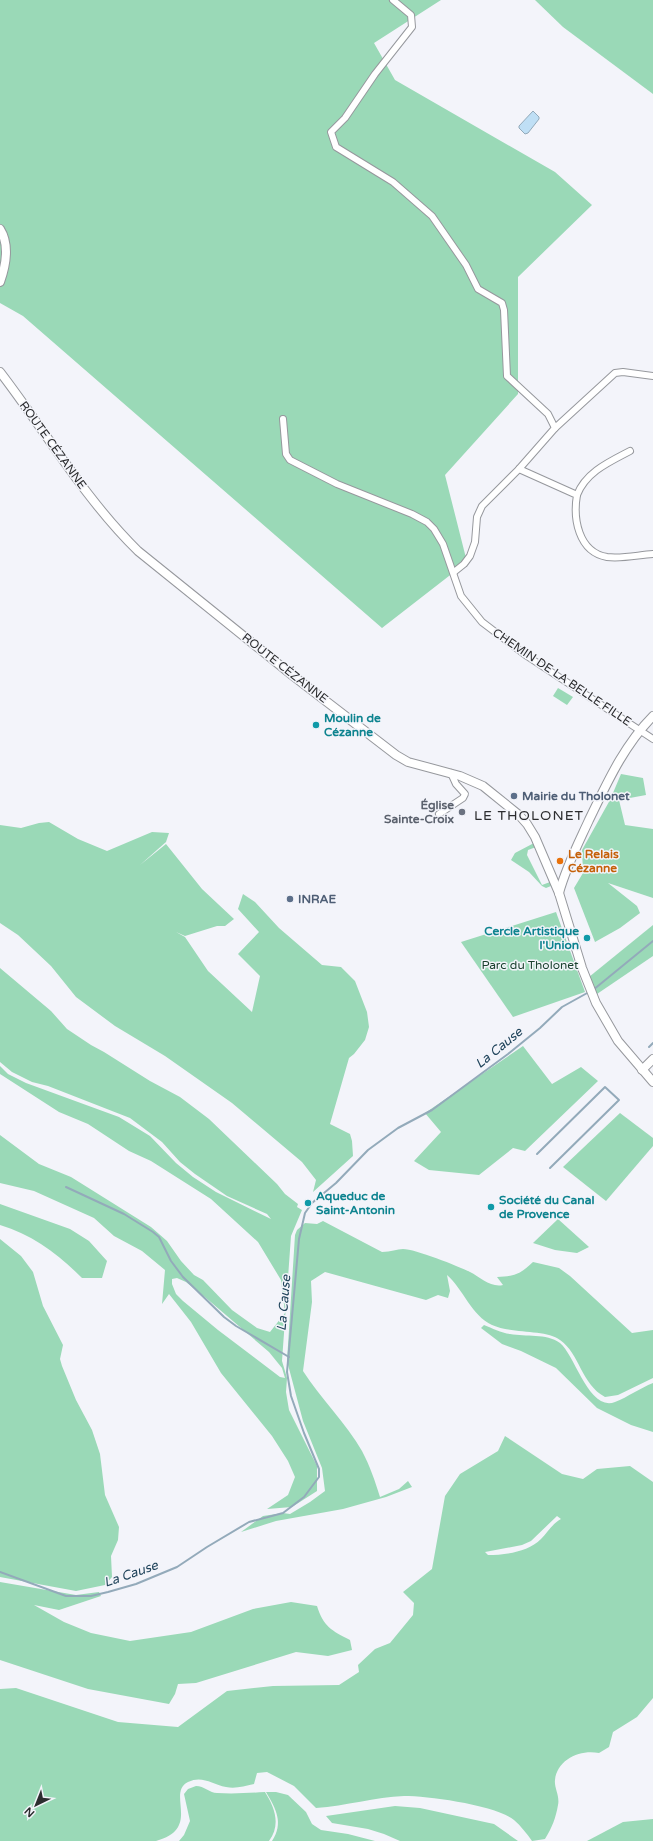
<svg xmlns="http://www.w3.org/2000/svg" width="653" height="1841" viewBox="0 0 653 1841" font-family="'Varela Round',sans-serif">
	<rect width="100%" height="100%" fill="#f3f4fa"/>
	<g fill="#9ad9b7" fill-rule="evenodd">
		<polygon points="0,0 441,0 374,43 395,80 555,172 592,205 518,277 518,394 445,475 467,562 382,628 23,316 0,303"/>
		<polygon points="535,0 653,0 653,94 563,27"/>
		<polygon points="558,688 573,697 567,705 553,696"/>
		<polygon points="621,774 643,778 646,795 619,800 625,825 653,829 653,898 608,883 637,906 640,913 620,928 595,942 574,888 583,873 582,850 610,800"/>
		<polygon points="49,822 78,839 107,851 152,832 169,833 166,842 140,865 166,844 202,889 234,919 225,926 217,926 185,936 176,932 185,937 208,971 252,1012 260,976 238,954 259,932 238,909 243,894 255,902 279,928 322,965 341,967 355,981 367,1012 369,1027 365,1040 354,1054 349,1058 330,1124 350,1134 352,1141 353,1156 313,1192 316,1180 302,1162 232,1103 165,1056 115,1026 76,997 51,966 18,935 0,923 0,825 21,828 39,823"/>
		<polygon points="534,843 536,847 528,850 527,855 542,885 550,882 551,886 546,888 542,886 529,872 511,860 515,853"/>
		<polygon points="556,912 585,992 513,1017 461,942"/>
		<polygon points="653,925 653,956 597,994 589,977"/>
		<path d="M0,968L51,1011L67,1029L91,1045L104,1052L150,1081L180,1097L209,1119L277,1184L285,1194L298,1204L297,1207L302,1210L291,1236L282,1361L287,1378L286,1392L289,1410L317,1466V1491L292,1507L267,1509L288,1495L295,1477L288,1461L272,1436L221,1373L191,1322L169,1294L162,1304L165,1270L142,1251L114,1236L94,1218L34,1191L0,1183V1135L39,1164L71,1177L151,1227L167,1241L181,1261L194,1275L203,1280L232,1310L257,1328L270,1332L285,1313L281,1280L258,1242L211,1199L151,1161L129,1151L88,1124L59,1112L0,1074V1066L8,1074L26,1083L119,1117L150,1136L176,1163L193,1177L216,1192L271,1219L267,1214L227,1196L195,1174L180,1162L162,1142L130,1118L48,1086L32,1082L12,1072L0,1062ZM177,1278L186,1282L206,1298L269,1352L282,1368L285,1378L280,1377L218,1330L183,1301L176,1294L172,1284V1279Z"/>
		<polygon points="523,1046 552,1084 581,1067 598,1081 525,1151 513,1148 479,1175 429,1170 414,1161 441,1132 425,1113"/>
		<polygon points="620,1113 653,1138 653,1146 606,1201 563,1167"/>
		<path d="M0,1204L70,1229L89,1241L107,1261L102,1278H82C58,1254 33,1235 0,1225Z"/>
		<polygon points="558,1219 589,1247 577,1253 555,1250 533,1243"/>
		<path d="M323,1221L382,1252C391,1252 397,1249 403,1249C415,1249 458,1266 470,1272C480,1277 491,1288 503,1285L497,1277C515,1276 519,1275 533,1262L559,1268L570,1276L632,1333L653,1330V1378L618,1395L605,1397C581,1384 580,1354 560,1340C546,1329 512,1334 492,1325C472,1316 463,1289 447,1275L450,1291L448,1298L438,1295L426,1300L325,1272L311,1281L312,1302L303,1371C320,1398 347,1424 362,1451C370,1466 375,1481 380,1497L399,1489L408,1481L412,1487L386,1497L343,1509L276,1521L241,1532L263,1516L283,1513L290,1514L310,1502L325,1491L322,1468L303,1421L287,1361L295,1235L297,1230L305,1223L317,1224Z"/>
		<polygon points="0,1239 21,1256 33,1272 43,1306 63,1345 60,1359 62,1366 76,1400 92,1430 100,1454 105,1495 119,1527 118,1540 111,1556 112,1577 105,1585 76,1591 0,1577"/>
		<path d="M484,1325C492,1328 501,1333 510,1334C526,1337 546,1333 560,1343C575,1355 589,1412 615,1402C628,1397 640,1388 653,1383V1432L631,1425L597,1408L556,1368L521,1351L502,1344L481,1328Z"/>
		<path d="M505,1436L562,1474L583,1479L597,1469L630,1466L653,1482V1698L637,1717L613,1732L609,1747L599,1753C581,1749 557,1759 555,1780C554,1788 560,1796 558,1805C556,1817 552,1828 545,1839L532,1841C527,1834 521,1826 514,1820C495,1805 429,1796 404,1796C375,1797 346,1806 316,1808L294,1786L267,1772L257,1773L254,1784C244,1786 236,1789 226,1787C212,1784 202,1775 188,1782C166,1793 202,1829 156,1841H0V1689L16,1688L118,1722L178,1727L227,1691L273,1686L339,1685L359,1672L358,1665L375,1649L390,1643L413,1615L414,1603L403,1592L432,1569L445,1496L460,1474L498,1451ZM557,1516L561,1519C552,1524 548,1532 541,1539C528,1552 505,1555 488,1555L485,1552L522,1545L531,1541Z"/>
		<path d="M0,1582L76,1595L99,1592L101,1596L59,1610L34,1605L64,1622L91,1633L130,1641L191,1632L253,1609L291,1602L317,1606C323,1626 332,1631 350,1640L352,1650L328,1656L296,1652L196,1683L178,1684L175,1694L169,1704L88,1689L0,1660Z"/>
		<path d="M196,1786C204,1786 210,1793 217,1793C233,1794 249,1793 265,1792C275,1808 281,1825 269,1841H179L184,1835L190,1821L184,1794L188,1789Z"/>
		<path d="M266,1792H276L288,1795L306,1812L312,1824L321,1830L348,1834L375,1841H272C284,1823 276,1809 266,1792Z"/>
		<polygon points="395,1806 420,1808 494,1824 518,1841 400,1841 384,1834 368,1829 332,1823 326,1816"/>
		<polygon points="653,1819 653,1841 587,1841 623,1822"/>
	</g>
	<polygon fill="#bfdff5" stroke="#93aaba" points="533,111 539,117 539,119 528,133 525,134 519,128 519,126"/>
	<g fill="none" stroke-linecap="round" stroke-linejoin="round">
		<g stroke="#93aaba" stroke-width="2">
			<polyline points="593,990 653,941"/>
			<polyline points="649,1047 653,1043"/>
			<polyline points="537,1154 605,1087 619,1100 550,1168"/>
			<polyline points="66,1187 124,1214 153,1232 159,1237 171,1261 183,1277 224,1317 236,1326 289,1357"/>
			<polyline points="0,1572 66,1596 91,1596 108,1592 136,1584 177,1567 207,1547 249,1522 283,1513 304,1497 319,1477 319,1469 304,1433 291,1396 287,1372 299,1239 305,1213 312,1203 336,1183 368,1150 398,1128 432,1110 508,1054 540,1028 562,1007 589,992"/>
		</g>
		<defs>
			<g id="minor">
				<polyline points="393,0 411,15 412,27 375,74 345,118 331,132 336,147 393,182 432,216 466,265 478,289 502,303 504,310 507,376 548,414 555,428 519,469 482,506 477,517 475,542 470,556 464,564 454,572"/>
				<polyline points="283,419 286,454 290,460 337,484 412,514 427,522 434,529 443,544 461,596 482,622 527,656 653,739"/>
				<polyline points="555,428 615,373 623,372 653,376"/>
				<path d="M519,469L577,495C573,518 578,552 607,557C622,559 638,555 653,554"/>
				<path d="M577,495C586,472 609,462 630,451"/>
				<polyline points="439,814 463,798 465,794 456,784 451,773"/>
			</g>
			<g id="tertiary">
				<path d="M0,229C10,245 6,265 0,282"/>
				<path d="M0,372C46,432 84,498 138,551L292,675L396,755L408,762L460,776L483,786L519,815L527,824L535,837L559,893L582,968L596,1003L618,1041L653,1082"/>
				<path d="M559,893C566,867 578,844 589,820C607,783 624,745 653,716"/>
				<polyline points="642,1070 653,1059"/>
			</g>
		</defs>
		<use href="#minor" stroke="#96989d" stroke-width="8"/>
		<use href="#tertiary" stroke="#96989d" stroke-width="10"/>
		<use href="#minor" stroke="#fff" stroke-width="6"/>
		<use href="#tertiary" stroke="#fff" stroke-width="8"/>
	</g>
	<g fill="#0f9aa8" stroke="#f3f4fa" stroke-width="1.5">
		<circle cx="316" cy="725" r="4"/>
		<circle cx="587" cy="938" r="4"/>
		<circle cx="308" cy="1203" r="4"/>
		<circle cx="491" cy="1207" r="4"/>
	</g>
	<g fill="#5c6f8a" stroke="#f3f4fa" stroke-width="1.5">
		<circle cx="514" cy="796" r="4"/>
		<circle cx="290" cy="899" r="4"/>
	</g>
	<circle fill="#6b7280" stroke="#f3f4fa" stroke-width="1.5" cx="462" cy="812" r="4"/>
	<circle fill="#e8710a" stroke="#f3f4fa" stroke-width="1.5" cx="560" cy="861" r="4"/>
	<g text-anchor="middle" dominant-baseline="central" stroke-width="3" stroke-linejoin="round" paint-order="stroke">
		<g font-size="12" fill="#2c2d2f" stroke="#f3f4fa">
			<text transform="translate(53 445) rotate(54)">ROUTE CÉZANNE</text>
			<text transform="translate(285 668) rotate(38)">ROUTE CÉZANNE</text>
			<text transform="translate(562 677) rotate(34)">CHEMIN DE LA BELLE FILLE</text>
		</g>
		<g font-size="12" font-weight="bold" fill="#0d838f" stroke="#f3f4fa" text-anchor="start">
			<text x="324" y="718">Moulin de<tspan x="324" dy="14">Cézanne</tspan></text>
			<text x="579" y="931" text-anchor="end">Cercle Artistique<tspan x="579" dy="14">l'Union</tspan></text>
			<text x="316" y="1196">Aqueduc de<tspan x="316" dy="14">Saint-Antonin</tspan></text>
			<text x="499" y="1200">Société du Canal<tspan x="499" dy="14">de Provence</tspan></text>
		</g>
		<g font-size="12" font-weight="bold" fill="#4e5e75" stroke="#f3f4fa" text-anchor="start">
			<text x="522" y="796">Mairie du Tholonet</text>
			<text x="298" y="899">INRAE</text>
		</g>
		<g font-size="12" font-weight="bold" fill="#5b616d" stroke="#f3f4fa" text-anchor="end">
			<text x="454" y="805">Église<tspan x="454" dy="14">Sainte-Croix</tspan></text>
		</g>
		<g font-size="12" font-weight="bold" fill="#c56008" stroke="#f3f4fa" text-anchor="start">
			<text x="568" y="854">Le Relais<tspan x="568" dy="14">Cézanne</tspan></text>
		</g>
		<g font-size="12" fill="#19412e" stroke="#f3f4fa">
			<text x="530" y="965">Parc du Tholonet</text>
		</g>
		<g font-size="13" font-style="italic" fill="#20445b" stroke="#f3f4fa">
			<text transform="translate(499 1048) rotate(-39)">La Cause</text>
			<text transform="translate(284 1303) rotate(-85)">La Cause</text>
			<text transform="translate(131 1574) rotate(-19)">La Cause</text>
		</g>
		<g font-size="14" letter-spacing="1" fill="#2c2d2f" stroke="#f3f4fa">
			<text x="529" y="815">LE THOLONET</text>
		</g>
	</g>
	<g transform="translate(36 1805) rotate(223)" stroke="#f3f4fa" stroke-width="3" paint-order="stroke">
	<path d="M0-3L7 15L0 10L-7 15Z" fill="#2c2d2f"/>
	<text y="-6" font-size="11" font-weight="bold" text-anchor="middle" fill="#2c2d2f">N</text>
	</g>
</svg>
